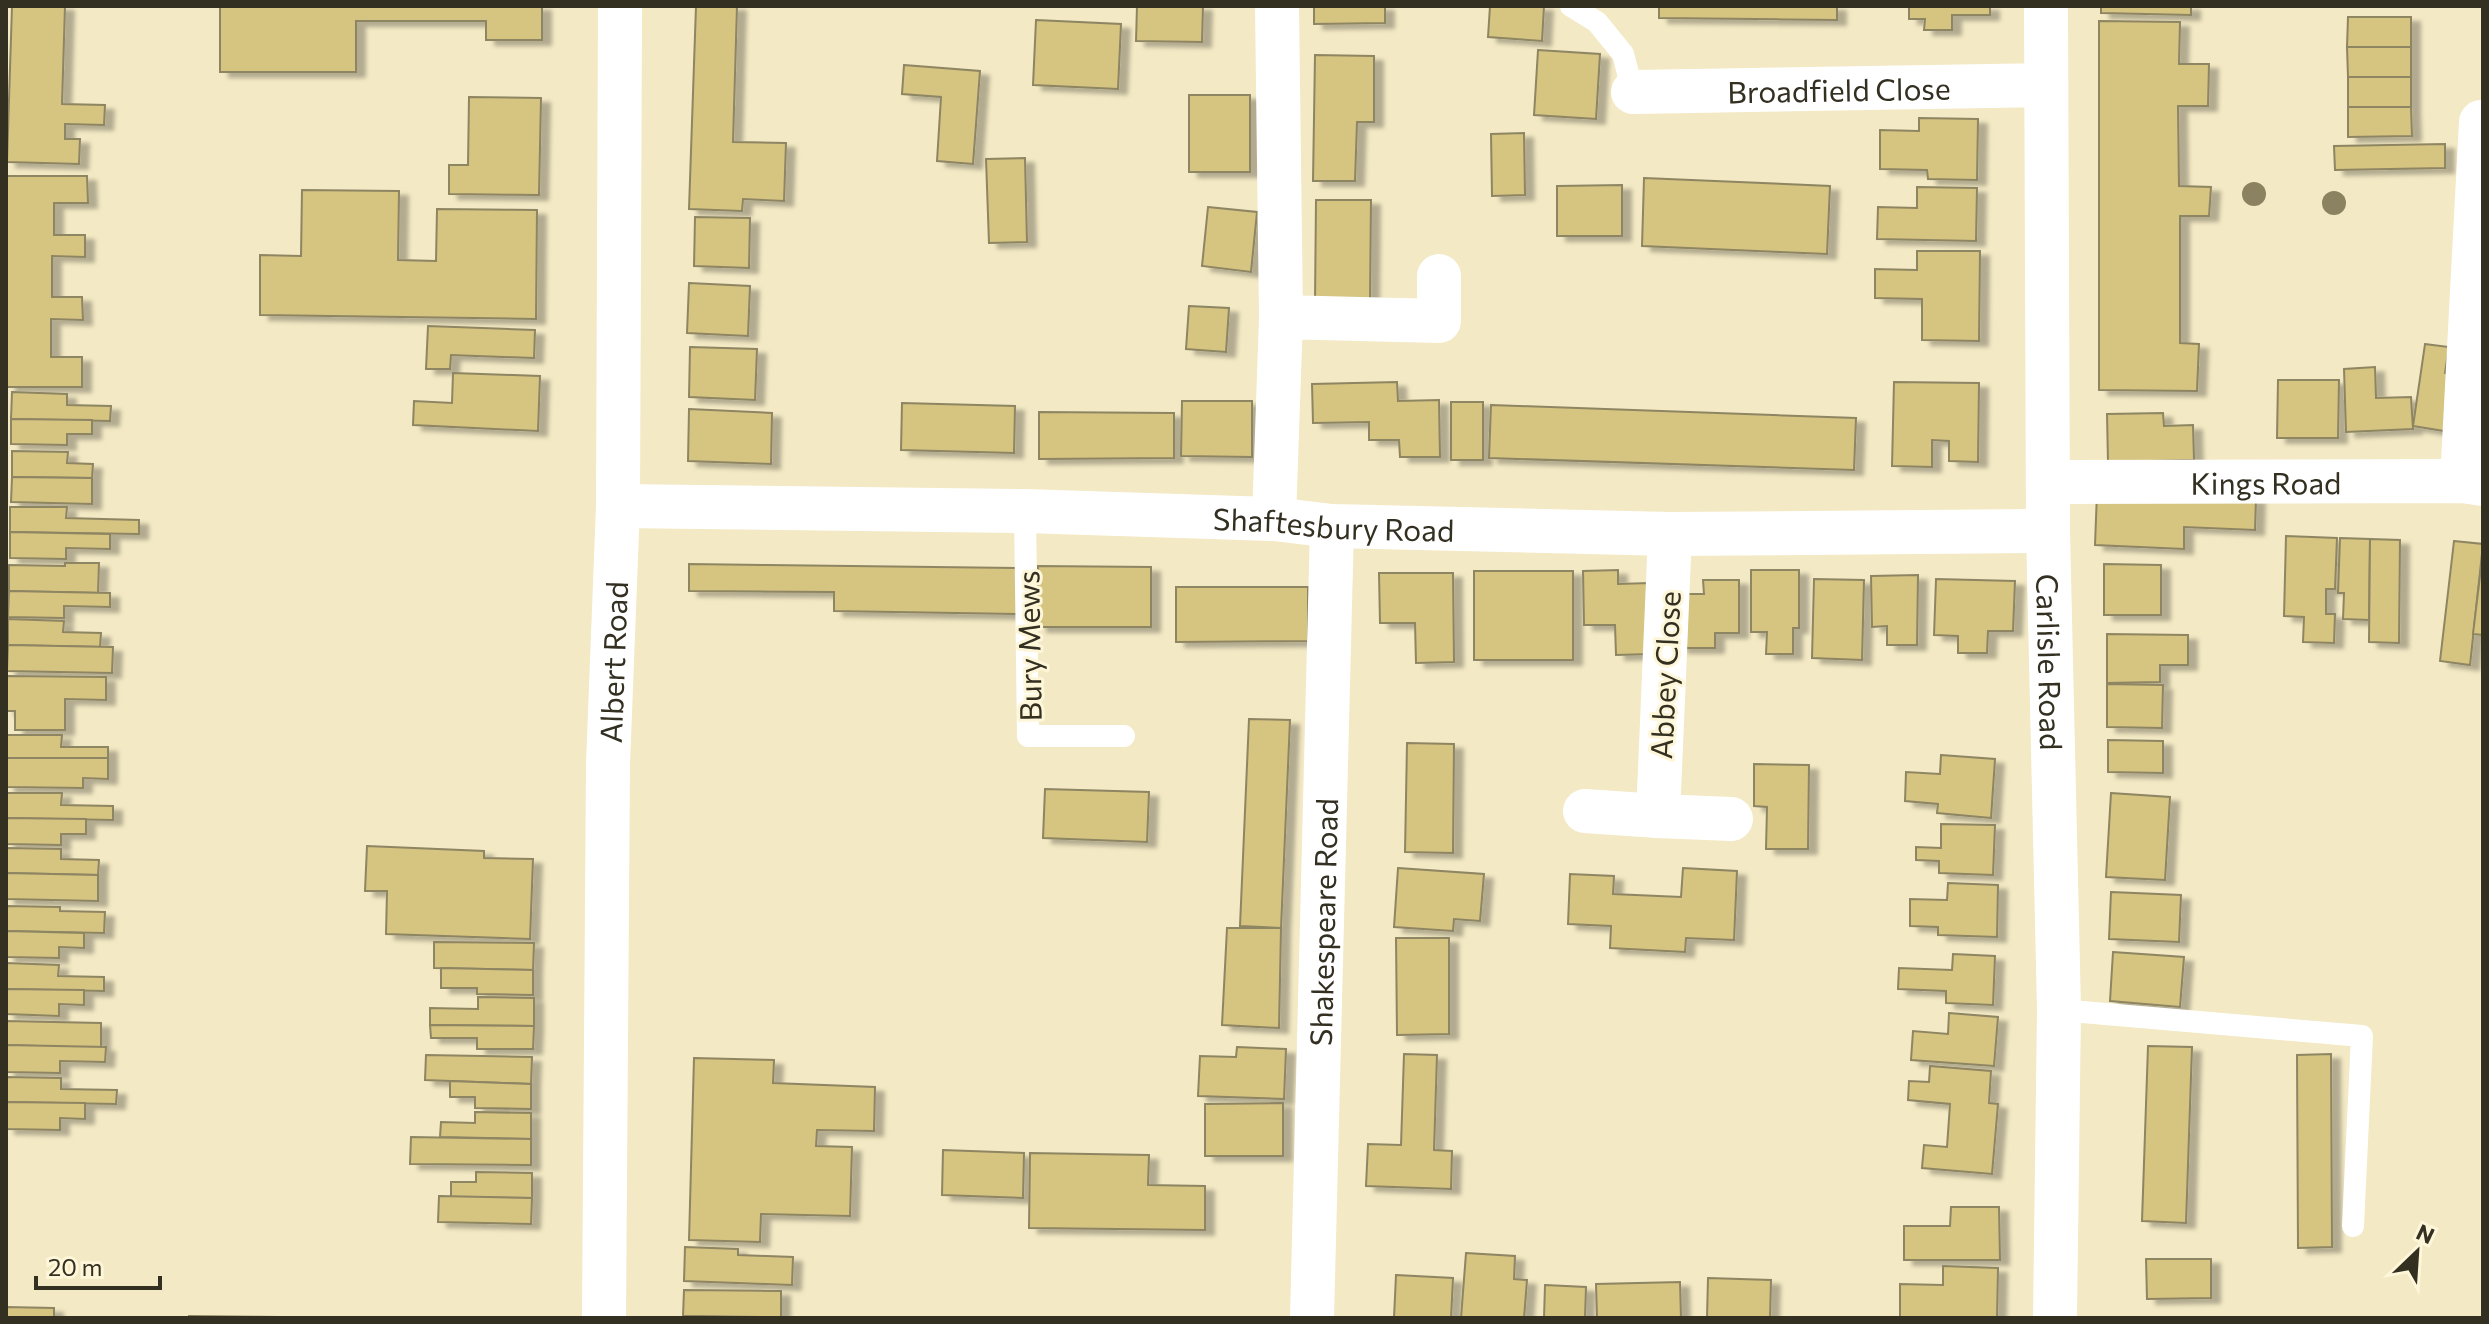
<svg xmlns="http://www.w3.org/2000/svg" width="2489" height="1324" viewBox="0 0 2489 1324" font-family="Commissioner,sans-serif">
	<defs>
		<filter id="shadow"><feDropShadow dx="9" dy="5" stdDeviation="2" flood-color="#0004"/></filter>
	</defs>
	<rect width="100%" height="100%" fill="#f3e9c4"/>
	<g fill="#d6c481" stroke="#8e8563" stroke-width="2" filter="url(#shadow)">
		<polygon points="12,6 65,6 62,104 105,105 104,125 65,124 65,139 80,139 79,164 7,162"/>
		<polygon points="220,6 542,6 542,40 486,40 486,21 356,21 356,72 220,72"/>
		<polygon points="696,6 737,6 733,142 786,143 784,201 743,199 742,211 689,209"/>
		<polygon points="1137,6 1203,6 1202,42 1136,41"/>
		<polygon points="1314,6 1385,6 1385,23 1314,24"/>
		<polygon points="1490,6 1544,6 1542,41 1488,37"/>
		<polygon points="1659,6 1837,6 1837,20 1659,18"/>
		<polygon points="1909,6 1990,6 1990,15 1952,15 1952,30 1924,30 1925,19 1909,19"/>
		<polygon points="2101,6 2191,6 2191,15 2101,13"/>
		<polygon points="2348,17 2411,17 2411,47 2347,47"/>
		<polygon points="1036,20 1121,24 1118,89 1033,85"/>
		<polygon points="2099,21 2180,22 2179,64 2209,64 2208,106 2178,106 2179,186 2211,187 2209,216 2180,216 2180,343 2199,344 2197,391 2099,390"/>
		<polygon points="2347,47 2411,47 2411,77 2348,77"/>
		<polygon points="1538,50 1600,54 1596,119 1534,115"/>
		<polygon points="1315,55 1374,56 1374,122 1357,122 1355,181 1313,181"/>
		<polygon points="904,65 980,71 973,164 937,161 941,97 902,94"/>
		<rect x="2348" y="77" width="63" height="30"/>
		<rect x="1189" y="95" width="61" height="77"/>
		<polygon points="469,97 541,98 539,195 449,194 449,165 468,165"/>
		<polygon points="2348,107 2411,107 2412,136 2348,137"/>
		<polygon points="1919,118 1978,119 1977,180 1928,179 1927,170 1880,169 1880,130 1919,131"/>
		<polygon points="1524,133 1525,195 1492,196 1491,134"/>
		<polygon points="2445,144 2445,168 2335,170 2334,146"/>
		<polygon points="1025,158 1027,242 989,243 986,159"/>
		<polygon points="6,176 87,176 88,203 54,203 54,235 85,235 85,257 52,256 52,297 82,297 83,320 51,319 51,357 82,357 82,387 7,387"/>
		<polygon points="1644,178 1830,186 1827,254 1642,246"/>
		<polygon points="1622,185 1622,236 1557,236 1557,186"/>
		<polygon points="1917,187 1977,188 1976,241 1877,239 1878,207 1917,208"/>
		<polygon points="302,190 399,191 398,260 436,261 437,209 537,210 536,319 260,315 260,255 301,256"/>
		<polygon points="1316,200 1371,200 1370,302 1315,302"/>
		<polygon points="1208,207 1257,212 1251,272 1202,266"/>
		<polygon points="695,217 750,218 749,268 694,266"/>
		<polygon points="1917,251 1980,251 1979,341 1922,340 1922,299 1875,298 1875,269 1917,270"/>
		<polygon points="689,283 750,286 748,336 687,333"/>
		<polygon points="1189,306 1229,308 1226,352 1186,349"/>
		<polygon points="428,326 535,330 534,358 451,355 450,369 426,369"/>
		<polygon points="2425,344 2449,347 2445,373 2459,375 2450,432 2413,426"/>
		<polygon points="690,347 757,349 755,400 689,397"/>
		<polygon points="2375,367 2376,398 2411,397 2413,429 2346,432 2344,369"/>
		<polygon points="453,373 540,376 538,431 413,425 414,401 452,403"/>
		<polygon points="2278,380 2339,380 2338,438 2277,438"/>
		<polygon points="1397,382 1398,401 1439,400 1440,457 1400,457 1399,440 1369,440 1369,422 1313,423 1312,384"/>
		<polygon points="1894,382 1979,383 1978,462 1949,461 1949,441 1932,440 1932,467 1892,466"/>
		<polygon points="12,392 67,394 67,405 111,406 110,421 11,419"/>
		<polygon points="1182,401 1252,401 1252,457 1181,456"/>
		<rect x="1451" y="402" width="32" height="58"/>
		<polygon points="902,403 1015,406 1014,453 901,450"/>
		<polygon points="1491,405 1856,418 1854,470 1489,458"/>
		<polygon points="689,409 772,413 771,464 688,461"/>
		<polygon points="1039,412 1174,413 1174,458 1039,459"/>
		<polygon points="2163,413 2164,426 2193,425 2194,460 2108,462 2107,414"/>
		<polygon points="11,419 92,420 92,434 67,434 67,445 11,444"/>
		<polygon points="12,451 68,452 67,463 93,464 92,478 12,477"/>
		<polygon points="12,477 92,478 92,504 11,502"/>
		<polygon points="2097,492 2256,498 2255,530 2184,527 2184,549 2095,545"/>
		<polygon points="10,507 67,507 66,518 139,520 139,534 10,532"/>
		<polygon points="10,532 110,534 110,549 66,548 66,559 10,558"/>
		<polygon points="2286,536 2337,538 2335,589 2326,589 2326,614 2335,614 2334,643 2303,642 2304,617 2284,616"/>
		<polygon points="2340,538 2370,539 2369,620 2343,619 2344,593 2338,593"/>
		<polygon points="2370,539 2400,540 2399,643 2369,642"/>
		<polygon points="2454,541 2483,544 2470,665 2440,661"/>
		<polygon points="2483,551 2483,635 2473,634"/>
		<polygon points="65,563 99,563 98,593 9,591 9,565 65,566"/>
		<polygon points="689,564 1017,568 1017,614 834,611 834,592 689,591"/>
		<polygon points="2104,564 2161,565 2161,615 2104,615"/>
		<polygon points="1038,566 1151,567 1151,627 1038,627"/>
		<polygon points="1618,570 1618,584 1649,583 1651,654 1616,655 1615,625 1584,625 1583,571"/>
		<polygon points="1751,570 1799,570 1799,628 1793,628 1793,654 1766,654 1767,632 1751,632"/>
		<rect x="1474" y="571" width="99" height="89"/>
		<polygon points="1379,573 1453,573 1454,662 1416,663 1415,623 1380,623"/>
		<polygon points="1918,575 1917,645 1887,645 1887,626 1872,627 1871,576"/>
		<polygon points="1814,579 1864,580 1862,660 1812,658"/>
		<polygon points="1936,579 2015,581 2013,631 1988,631 1987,653 1958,653 1958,636 1934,635"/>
		<polygon points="1703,580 1739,580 1739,633 1715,633 1715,648 1679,648 1678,594 1704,594"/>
		<polygon points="1176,587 1308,587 1308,641 1176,642"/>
		<polygon points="9,591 110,593 110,607 64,606 64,618 8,617"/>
		<polygon points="8,619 64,621 63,632 101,633 100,647 8,645"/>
		<polygon points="2107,634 2188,635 2188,665 2160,665 2160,682 2107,683"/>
		<polygon points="8,645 113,647 112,673 7,671"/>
		<polygon points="6,676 106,677 106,700 65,699 65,730 15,730 15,711 6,711"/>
		<polygon points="2107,684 2163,685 2162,728 2107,727"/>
		<polygon points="1249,719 1290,720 1281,928 1240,926"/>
		<polygon points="6,735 62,735 61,747 108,747 108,758 6,758"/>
		<polygon points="2108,740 2163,741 2163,773 2108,772"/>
		<polygon points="1407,743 1454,744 1453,853 1405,852"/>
		<polygon points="1941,755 1995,759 1991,818 1937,813 1938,804 1905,801 1906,772 1940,774"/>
		<polygon points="6,758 108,758 108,779 83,778 83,788 6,787"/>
		<polygon points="1754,764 1809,765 1808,849 1766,849 1767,807 1754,806"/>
		<polygon points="1045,789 1149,792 1147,842 1043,838"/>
		<polygon points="6,793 62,793 61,805 113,806 113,820 6,818"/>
		<polygon points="2111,793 2170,797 2165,880 2106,877"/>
		<polygon points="6,818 86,819 86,834 61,834 61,845 6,844"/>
		<polygon points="1941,824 1995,825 1993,875 1939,873 1939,861 1916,860 1916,847 1941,848"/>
		<polygon points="367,846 484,851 484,858 533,859 530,939 386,934 387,891 365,891"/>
		<polygon points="6,848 61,849 61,859 99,860 98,875 6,873"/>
		<polygon points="1398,868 1484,874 1480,921 1454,919 1453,931 1394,927"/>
		<polygon points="1683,868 1737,871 1734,940 1686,938 1685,952 1610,948 1611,926 1568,924 1570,874 1614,876 1613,894 1681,897"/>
		<polygon points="6,873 98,875 98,901 6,899"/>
		<polygon points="1948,883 1998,885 1997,937 1938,935 1938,927 1910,926 1910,899 1947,900"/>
		<polygon points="2111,892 2181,895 2179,942 2109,939"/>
		<polygon points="6,906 60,907 60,911 105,912 104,933 6,931"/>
		<polygon points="1227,928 1281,928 1279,1028 1222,1025"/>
		<polygon points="6,931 84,933 84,948 59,947 59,958 6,957"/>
		<polygon points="1396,938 1449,938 1449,1034 1397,1035"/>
		<polygon points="434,942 534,943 533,970 434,968"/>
		<polygon points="2113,952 2184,957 2180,1007 2110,1001"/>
		<polygon points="1953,954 1995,956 1993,1005 1946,1003 1946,991 1898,989 1899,968 1952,970"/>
		<polygon points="6,963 59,965 58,976 104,977 104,991 6,989"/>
		<polygon points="441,968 533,970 533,995 477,994 477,988 441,988"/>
		<polygon points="6,989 84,990 84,1005 59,1004 59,1016 6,1014"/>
		<polygon points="478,997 534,998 534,1026 430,1025 430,1008 478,1009"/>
		<polygon points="1949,1013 1998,1017 1994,1066 1911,1060 1913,1031 1948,1034"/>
		<polygon points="6,1021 101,1023 101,1048 6,1045"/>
		<polygon points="430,1025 534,1026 533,1049 477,1049 477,1038 431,1038"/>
		<polygon points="6,1045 106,1047 105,1062 60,1061 60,1073 6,1072"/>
		<polygon points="2148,1046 2192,1047 2186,1223 2142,1221"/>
		<polygon points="1237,1047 1286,1049 1284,1099 1198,1096 1200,1056 1236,1057"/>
		<polygon points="1404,1054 1437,1055 1434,1150 1452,1151 1451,1189 1366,1186 1368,1144 1401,1145"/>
		<polygon points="2331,1054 2332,1247 2298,1248 2297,1055"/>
		<polygon points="426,1055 532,1057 531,1084 425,1080"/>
		<polygon points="694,1058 774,1060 773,1083 875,1087 874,1131 817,1130 816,1146 852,1147 850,1216 761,1214 760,1242 689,1240"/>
		<polygon points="1930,1066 1991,1071 1989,1103 1998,1104 1992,1174 1922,1168 1924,1145 1947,1147 1950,1104 1908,1100 1909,1081 1929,1082"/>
		<polygon points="6,1077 61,1078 61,1089 117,1090 116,1104 6,1102"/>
		<polygon points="450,1081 531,1084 531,1109 475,1108 475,1097 450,1097"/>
		<polygon points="6,1102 85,1103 85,1119 60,1118 60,1130 6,1129"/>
		<polygon points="1283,1103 1283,1156 1205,1156 1205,1104"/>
		<polygon points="475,1112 531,1113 531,1139 440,1137 441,1122 475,1123"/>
		<polygon points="411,1137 531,1139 531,1165 410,1164"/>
		<polygon points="943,1150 1024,1153 1023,1198 942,1195"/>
		<polygon points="1030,1153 1149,1155 1148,1185 1205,1186 1205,1230 1029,1228"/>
		<polygon points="476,1172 532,1173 532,1198 451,1197 451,1182 476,1182"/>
		<polygon points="439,1196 532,1198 531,1224 438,1222"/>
		<polygon points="1951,1207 1999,1207 2000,1260 1904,1260 1904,1226 1950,1226"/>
		<polygon points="685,1247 738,1249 738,1255 793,1257 792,1285 684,1281"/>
		<polygon points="1466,1253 1515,1256 1514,1279 1527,1280 1524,1318 1461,1318"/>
		<polygon points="2146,1259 2211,1259 2211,1298 2147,1299"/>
		<polygon points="1943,1266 1998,1268 1997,1318 1900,1318 1900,1284 1943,1285"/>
		<polygon points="1396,1275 1453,1278 1451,1318 1394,1318"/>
		<polygon points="1708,1278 1771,1280 1770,1318 1707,1318"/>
		<polygon points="1680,1282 1681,1318 1597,1318 1596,1284"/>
		<polygon points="1545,1285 1586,1287 1585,1318 1544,1318"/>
		<polygon points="684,1290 781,1291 781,1318 683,1316"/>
		<polygon points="6,1307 54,1308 54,1318 6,1318"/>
		<polygon points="189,1316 367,1318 189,1318"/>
		<polygon points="683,1316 764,1317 764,1318 683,1318"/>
	</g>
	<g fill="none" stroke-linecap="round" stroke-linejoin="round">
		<g stroke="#fff" stroke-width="22">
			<polyline points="1571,6 1597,22 1623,54 1633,92"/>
			<polyline points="1025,511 1028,736 1124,736"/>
			<polyline points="2059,1010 2362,1036 2353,1226"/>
		</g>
		<g stroke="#fff" stroke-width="44">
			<polyline points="1277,6 1281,317"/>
			<path id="s1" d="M2046,6L2048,531L2059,1010L2055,1318"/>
			<path id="s2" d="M1633,92L2045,85"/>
			<polyline points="2462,481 2481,122"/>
			<path id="s3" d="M2048,482L2462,481L2483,484"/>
			<path id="s4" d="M618,506L1025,511L1274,519L1332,526L1670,534L2048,531"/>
			<polyline points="1274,519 1281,317 1439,321 1439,276"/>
			<polyline points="1670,534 1658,816 1731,819"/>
			<polyline points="1585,811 1658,816"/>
			<path id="s5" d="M1312,1318L1332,526"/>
		</g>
		<path stroke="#fff" stroke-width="44" id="s6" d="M604,1318L608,764L618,506L620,6"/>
	</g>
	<g fill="#8a8260">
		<circle cx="2254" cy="194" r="12"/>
		<circle cx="2334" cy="203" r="12"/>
	</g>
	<g text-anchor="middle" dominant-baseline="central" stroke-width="6" stroke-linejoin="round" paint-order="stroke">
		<g font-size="30" fill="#332f21" stroke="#fef6d9">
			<text stroke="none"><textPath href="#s2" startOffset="206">Broadfield Close</textPath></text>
			<text stroke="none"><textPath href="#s3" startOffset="218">Kings Road</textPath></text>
			<text stroke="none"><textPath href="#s4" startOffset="716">Shaftesbury Road</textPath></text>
			<text transform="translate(1028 646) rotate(-91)">Bury Mews</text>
			<text stroke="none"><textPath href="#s6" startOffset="656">Albert Road</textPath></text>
			<text stroke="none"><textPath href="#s1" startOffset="656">Carlisle Road</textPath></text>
			<text transform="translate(1664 675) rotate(-87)">Abbey Close</text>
			<text stroke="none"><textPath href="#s5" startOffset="396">Shakespeare Road</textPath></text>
		</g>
	</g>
	<rect width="2489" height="1324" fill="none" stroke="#332f21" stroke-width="16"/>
	<g transform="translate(2417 1252) rotate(25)" stroke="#fef6d9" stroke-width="6" paint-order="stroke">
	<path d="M0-6L14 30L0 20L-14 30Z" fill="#332f21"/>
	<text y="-12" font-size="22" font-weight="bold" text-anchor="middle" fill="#332f21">N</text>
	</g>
	<path d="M36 1276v12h124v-12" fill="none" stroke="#332f21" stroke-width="4"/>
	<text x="48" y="1276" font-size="24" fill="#332f21" stroke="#fef6d9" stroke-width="6" paint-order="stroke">20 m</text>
</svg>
